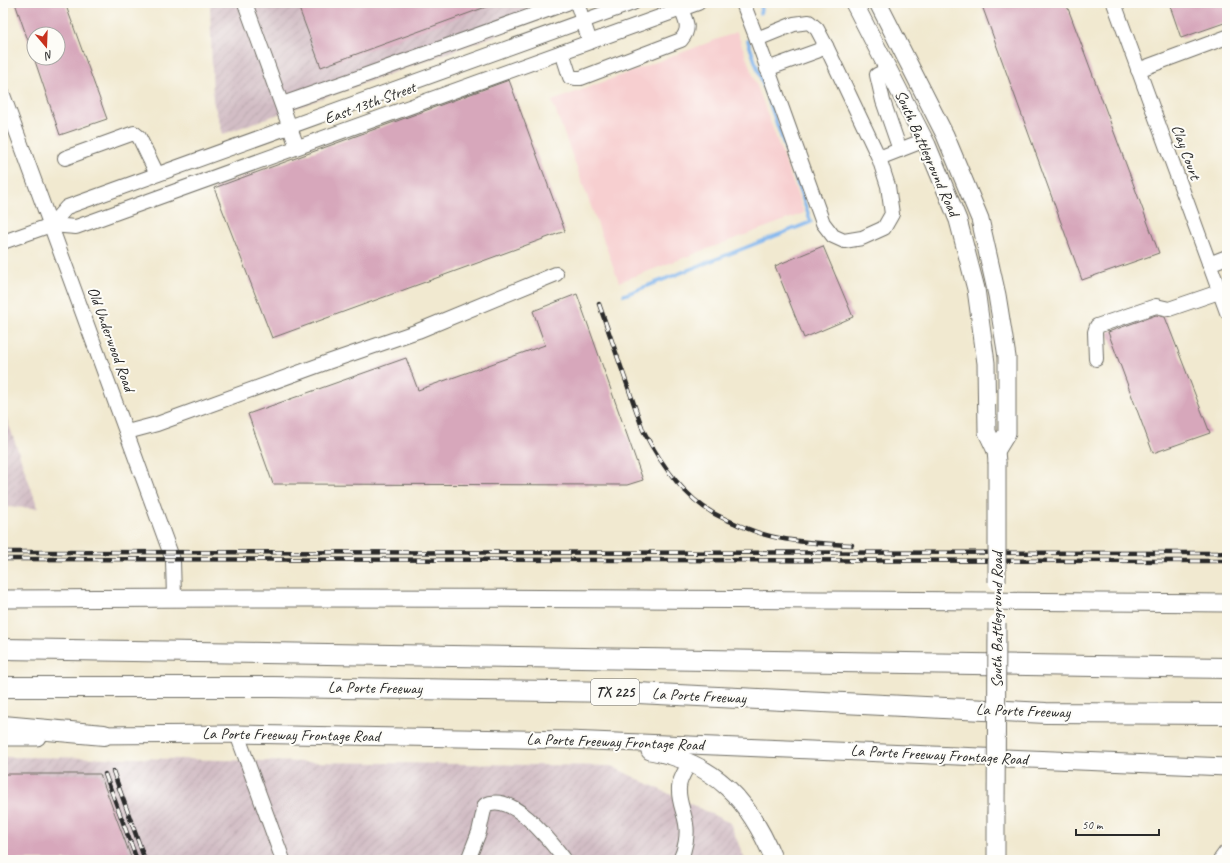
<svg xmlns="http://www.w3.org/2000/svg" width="1230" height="863" viewBox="0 0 1230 863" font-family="Caveat,sans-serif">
	<defs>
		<pattern id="industrial-furrows" width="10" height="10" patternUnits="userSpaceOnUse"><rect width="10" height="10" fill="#d2bdc5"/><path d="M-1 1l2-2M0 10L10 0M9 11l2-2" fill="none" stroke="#b4a3a9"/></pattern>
	</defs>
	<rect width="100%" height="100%" fill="#fdfcf7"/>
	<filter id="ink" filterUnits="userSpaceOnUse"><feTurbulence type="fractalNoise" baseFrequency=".025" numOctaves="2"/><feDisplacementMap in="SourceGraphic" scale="8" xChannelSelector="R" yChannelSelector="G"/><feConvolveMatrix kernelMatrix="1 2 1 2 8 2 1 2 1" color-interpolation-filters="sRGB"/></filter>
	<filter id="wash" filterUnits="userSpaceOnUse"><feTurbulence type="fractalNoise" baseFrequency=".012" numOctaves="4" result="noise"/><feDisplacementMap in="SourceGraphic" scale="16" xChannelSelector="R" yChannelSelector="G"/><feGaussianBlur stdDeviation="0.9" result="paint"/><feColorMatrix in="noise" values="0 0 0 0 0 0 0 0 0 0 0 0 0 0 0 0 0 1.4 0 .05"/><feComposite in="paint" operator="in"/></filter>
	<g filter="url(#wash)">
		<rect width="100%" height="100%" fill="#f1e9d0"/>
		<polygon fill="#f7cfd0" points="737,32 804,213 619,282 552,101"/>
		<g fill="url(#industrial-furrows)">
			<polygon points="210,3 585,3 223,134 213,101"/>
			<polygon points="3,408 38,508 3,507"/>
			<polygon points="3,757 132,758 307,762 611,766 730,823 745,860 3,860"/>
		</g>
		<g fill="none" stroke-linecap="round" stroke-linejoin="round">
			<g stroke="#7eb4ed" stroke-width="3.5">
				<polyline points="760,13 763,3"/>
				<polyline points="624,295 811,222 748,41"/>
			</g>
		</g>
		<g id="blocks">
			<g fill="#d7a7bb">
				<polygon points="15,3 65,3 107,119 60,135 34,58 58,58 58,34 34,34 34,55 33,55"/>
				<polygon points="297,3 494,3 494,4 321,67"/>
				<polygon points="981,3 1066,3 1159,253 1082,280"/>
				<polygon points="1169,3 1227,3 1227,22 1181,38"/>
				<polygon points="509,80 565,231 272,338 214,188"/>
				<polygon points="823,246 853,317 804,338 775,266"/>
				<polygon points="577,294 643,480 627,485 273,484 248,414 406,358 418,390 545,345 533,311"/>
				<polygon points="1156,315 1165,317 1210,433 1153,453 1108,332"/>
				<polygon points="3,774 100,774 132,860 3,860"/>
			</g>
		</g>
	</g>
	<g filter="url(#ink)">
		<use href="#blocks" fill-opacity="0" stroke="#706e65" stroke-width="1"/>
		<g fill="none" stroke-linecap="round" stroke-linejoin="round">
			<defs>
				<g id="minor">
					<polyline points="245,3 297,147"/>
					<polyline points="577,3 590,42"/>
					<polyline points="743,3 757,39"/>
					<polyline points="1114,3 1227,312"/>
					<path d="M562,52L570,77L575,78H581L681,40C691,28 686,22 681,9"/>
					<polyline points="767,69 817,51 826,46"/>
					<polyline points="889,69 877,75 883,101 900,150"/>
					<polyline points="1138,70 1227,37"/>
					<polyline points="3,95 173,560 174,598"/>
					<polyline points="282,104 363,76 567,3"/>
					<polyline points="65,158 134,133 139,137 157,174"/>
					<polyline points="879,158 888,186 892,214 884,228 862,238 844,241 833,236 823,223 757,39 794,24 809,22 817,29 826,46 879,158 925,140"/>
					<polyline points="51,225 67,207 633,3"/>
					<polyline points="3,242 51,225 76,227 698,3"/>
					<polyline points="1209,264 1227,257"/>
					<polyline points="1096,359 1095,332 1097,326 1156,306 1169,309 1219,292"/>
					<polyline points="127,432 157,424 328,362 418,331 556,274"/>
					<polyline points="237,734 283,860"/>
					<path d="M468,860L479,832L485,805C513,791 550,841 565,860"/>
					<path d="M680,860C685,850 688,835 686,824C684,811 678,801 679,788C679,779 686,770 690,762"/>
				</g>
				<g id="major">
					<polyline points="854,3 927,145 958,220 976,289 986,363 987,432 996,451 997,462"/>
					<polyline points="878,3 945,135 980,219 997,295 1007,357 1007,433 996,451"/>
					<path d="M3,599C411,596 819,600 1227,603"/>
					<polyline points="92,735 237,734 568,740 1227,767"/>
					<polyline points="3,737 37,737"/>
					<path d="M650,751C715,762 750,801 774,860"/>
					<polyline points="996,814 996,860"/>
					<polyline points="1222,860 1227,853"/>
				</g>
				<g id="highway">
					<polyline points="3,649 1227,668"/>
					<polyline points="3,687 273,687 617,692 1046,713 1227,714"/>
					<polyline points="3,726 104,735"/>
				</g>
			</defs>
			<use href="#minor" stroke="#706e65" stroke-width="16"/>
			<use href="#major" stroke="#706e65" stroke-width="19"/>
			<use href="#highway" stroke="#706e65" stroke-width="22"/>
			<use href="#minor" stroke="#fff" stroke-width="14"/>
			<use href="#major" stroke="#fff" stroke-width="17"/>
			<use href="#highway" stroke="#fff" stroke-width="20"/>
			<defs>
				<g id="rail">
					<path d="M599,304L643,430C659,461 682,495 713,513C722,518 732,522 741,526C753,531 766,536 779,538C803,543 827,544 852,545"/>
					<polyline points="3,552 1227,553"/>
					<polyline points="3,559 1227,561"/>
					<polyline points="113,771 145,860"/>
					<polyline points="105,774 137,860"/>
				</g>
			</defs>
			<use href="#rail" stroke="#2b2b2b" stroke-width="4.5"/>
			<use href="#rail" stroke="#fdfcf7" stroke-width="3" stroke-dasharray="9" stroke-linecap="butt"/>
			<defs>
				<g id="major-bridge">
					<polyline points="997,462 997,582"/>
					<polyline points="996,814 997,623"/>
				</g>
			</defs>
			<use href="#major-bridge" stroke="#706e65" stroke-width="19" stroke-linecap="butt"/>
			<use href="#major-bridge" stroke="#fff" stroke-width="17"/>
		</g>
	</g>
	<g text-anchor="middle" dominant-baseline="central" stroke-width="4" stroke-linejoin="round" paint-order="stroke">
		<rect fill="#fdfcf7" stroke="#6a6a68" stroke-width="1" x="591" y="679" width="48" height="26" rx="3"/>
		<g font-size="15" font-weight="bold" fill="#2b2b2b">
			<text x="615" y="692">TX 225</text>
		</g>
		<g font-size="16" fill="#2b2b2b" stroke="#fdfcf7">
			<text transform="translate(370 103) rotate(-20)">East 13th Street</text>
			<text transform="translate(1186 152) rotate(70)">Clay Court</text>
			<text transform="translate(927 153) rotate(66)">South Battleground Road</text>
			<text transform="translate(111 339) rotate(70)">Old Underwood Road</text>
			<text transform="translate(997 620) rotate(-90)">South Battleground Road</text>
			<text transform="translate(375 688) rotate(1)">La Porte Freeway</text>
			<text transform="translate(699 696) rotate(3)">La Porte Freeway</text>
			<text transform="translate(1023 711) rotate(2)">La Porte Freeway</text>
			<text transform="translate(291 735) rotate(1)">La Porte Freeway Frontage Road</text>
			<text transform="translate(615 742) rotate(2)">La Porte Freeway Frontage Road</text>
			<text transform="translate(939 755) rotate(3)">La Porte Freeway Frontage Road</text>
		</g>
	</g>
	<rect width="1230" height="863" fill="none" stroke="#fdfcf7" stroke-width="16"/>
	<g transform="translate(46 46) rotate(161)"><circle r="19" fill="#fdfcf7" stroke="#a9a8a5"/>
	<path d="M0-3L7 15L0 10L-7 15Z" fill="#c8321e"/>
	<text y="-6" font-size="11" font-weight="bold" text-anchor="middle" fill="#2b2b2b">N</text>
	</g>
	<path d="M1076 829v6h83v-6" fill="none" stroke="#2b2b2b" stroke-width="2"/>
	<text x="1082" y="829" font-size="12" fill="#2b2b2b" stroke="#fdfcf7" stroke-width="3" paint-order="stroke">50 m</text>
</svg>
